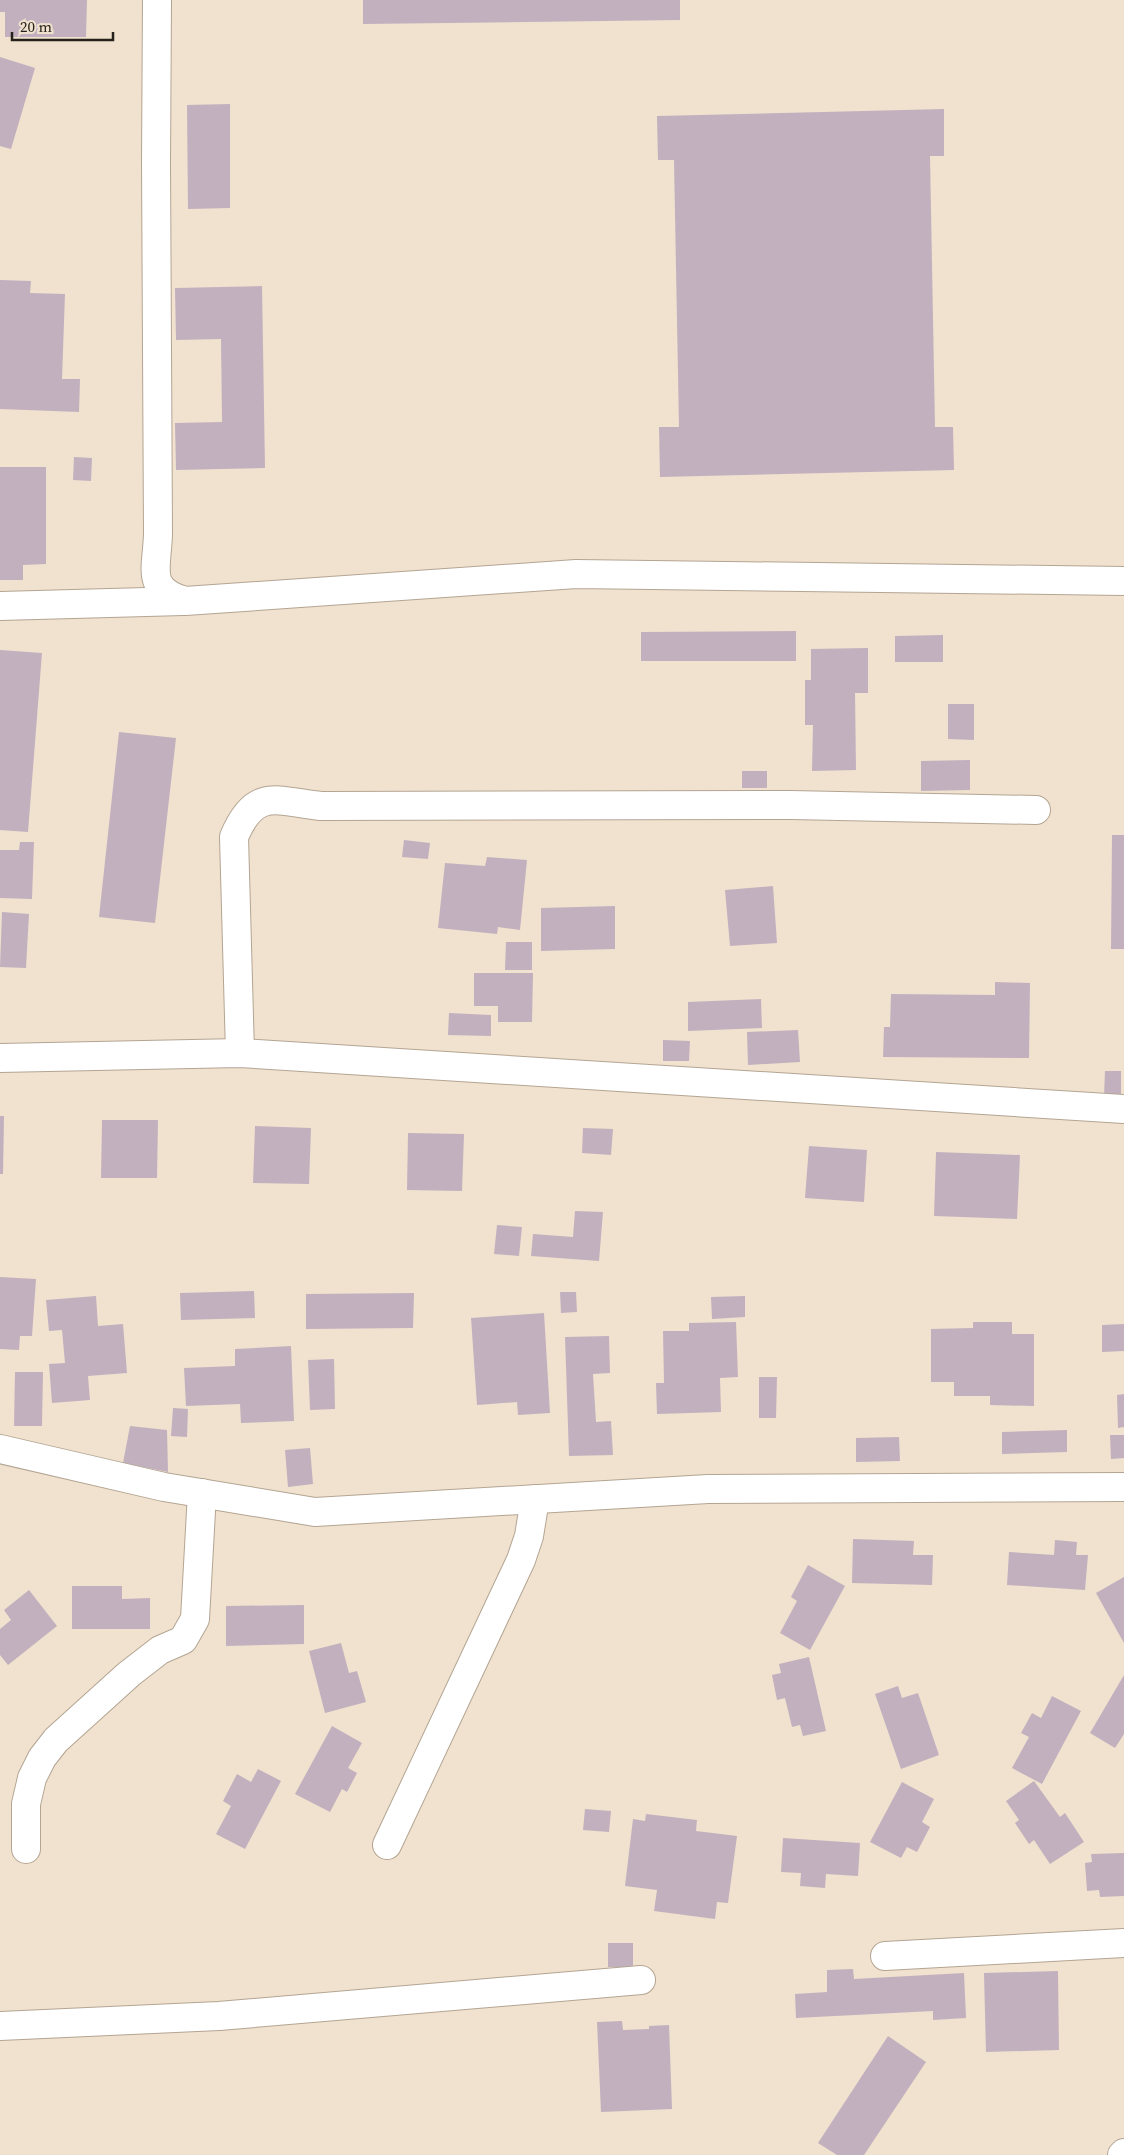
<svg xmlns="http://www.w3.org/2000/svg" width="1124" height="2155" viewBox="0 0 1124 2155" font-family="'Source Serif 4',serif">
	<rect width="100%" height="100%" fill="#f0e2ce"/>
	<g fill="#c2b0bf">
		<polygon points="0,0 87,0 86,37 5,37 5,12 0,12"/>
		<polygon points="363,0 680,0 680,20 363,24"/>
		<polygon points="0,57 35,68 11,149 0,146"/>
		<polygon points="230,104 230,208 188,209 187,105"/>
		<polygon points="944,109 944,156 930,156 935,427 953,427 954,470 660,477 659,427 679,427 674,160 658,160 657,116"/>
		<polygon points="0,280 31,281 30,293 65,294 62,379 80,379 79,412 0,409"/>
		<polygon points="262,286 265,468 176,470 175,423 222,422 221,339 176,340 175,288"/>
		<polygon points="74,457 92,458 91,481 73,480"/>
		<polygon points="0,467 46,467 46,564 23,565 23,580 0,580"/>
		<polygon points="796,631 796,661 641,661 641,632"/>
		<polygon points="943,635 943,662 895,662 895,636"/>
		<polygon points="868,648 868,693 855,693 856,770 812,771 813,725 805,725 805,680 811,680 811,649"/>
		<polygon points="0,650 42,653 28,832 0,830"/>
		<polygon points="948,704 974,704 974,740 948,739"/>
		<polygon points="119,732 176,738 155,923 99,917"/>
		<polygon points="970,760 970,790 921,791 921,761"/>
		<rect x="742" y="771" width="25" height="17"/>
		<polygon points="1112,835 1124,835 1124,949 1111,949"/>
		<polygon points="404,840 430,843 428,859 402,857"/>
		<polygon points="20,842 34,842 32,899 0,898 0,850 19,850"/>
		<polygon points="487,857 527,860 520,930 498,927 497,934 438,928 445,863 485,866"/>
		<polygon points="773,886 777,943 730,946 725,890"/>
		<polygon points="615,906 615,949 541,951 541,908"/>
		<polygon points="2,912 29,914 26,968 0,967"/>
		<polygon points="506,942 532,942 532,970 505,970"/>
		<polygon points="474,973 533,973 532,1022 498,1022 498,1006 474,1006"/>
		<polygon points="995,982 1030,983 1029,1058 883,1057 884,1027 890,1027 891,994 995,995"/>
		<polygon points="761,999 762,1028 688,1031 688,1002"/>
		<polygon points="449,1013 491,1015 491,1036 448,1035"/>
		<polygon points="798,1030 800,1062 748,1065 747,1032"/>
		<polygon points="663,1040 690,1041 689,1061 663,1061"/>
		<polygon points="1105,1071 1121,1071 1121,1096 1104,1096"/>
		<polygon points="0,1116 4,1116 3,1174 0,1174"/>
		<polygon points="102,1120 158,1120 157,1178 101,1178"/>
		<polygon points="255,1126 311,1128 309,1184 253,1183"/>
		<polygon points="583,1128 613,1129 611,1155 582,1153"/>
		<polygon points="408,1133 464,1134 462,1191 407,1190"/>
		<polygon points="809,1146 867,1150 864,1202 805,1198"/>
		<polygon points="936,1152 1020,1155 1017,1219 934,1216"/>
		<polygon points="575,1211 603,1212 599,1261 531,1256 533,1234 573,1237"/>
		<polygon points="497,1225 522,1227 519,1256 494,1254"/>
		<polygon points="0,1277 36,1279 32,1336 20,1336 19,1350 0,1349"/>
		<polygon points="254,1291 255,1318 181,1320 180,1293"/>
		<polygon points="560,1292 576,1292 577,1312 561,1313"/>
		<polygon points="414,1293 413,1328 306,1329 306,1294"/>
		<polygon points="96,1296 98,1326 123,1324 127,1373 88,1376 90,1400 52,1403 49,1364 65,1363 62,1330 49,1331 46,1300"/>
		<polygon points="745,1296 745,1317 712,1319 711,1297"/>
		<polygon points="544,1313 550,1413 518,1415 517,1402 477,1405 471,1318"/>
		<polygon points="736,1322 738,1377 720,1378 721,1412 657,1414 656,1383 664,1383 663,1331 689,1331 689,1323"/>
		<polygon points="973,1322 1012,1322 1012,1334 1034,1334 1034,1406 990,1405 990,1396 954,1396 954,1382 931,1382 931,1329 973,1328"/>
		<polygon points="1124,1324 1124,1351 1102,1352 1102,1325"/>
		<polygon points="609,1336 610,1373 593,1374 596,1422 611,1421 613,1455 569,1456 565,1337"/>
		<polygon points="291,1346 294,1421 241,1423 240,1404 186,1406 184,1368 235,1366 235,1349"/>
		<polygon points="334,1359 335,1409 310,1410 308,1360"/>
		<polygon points="15,1372 43,1372 42,1426 14,1426"/>
		<polygon points="759,1377 777,1377 776,1418 759,1418"/>
		<polygon points="1124,1394 1124,1427 1118,1428 1117,1395"/>
		<polygon points="173,1408 188,1409 187,1437 171,1436"/>
		<polygon points="130,1426 167,1430 168,1472 123,1463"/>
		<polygon points="1067,1430 1067,1452 1002,1454 1002,1432"/>
		<polygon points="1110,1435 1124,1435 1124,1458 1111,1459"/>
		<polygon points="899,1437 900,1461 856,1462 856,1438"/>
		<polygon points="310,1448 313,1484 288,1487 285,1450"/>
		<polygon points="853,1539 914,1541 913,1555 933,1555 932,1585 852,1583"/>
		<polygon points="1055,1540 1077,1542 1076,1555 1088,1555 1085,1590 1007,1585 1009,1552 1054,1555"/>
		<polygon points="808,1565 845,1586 810,1650 780,1633 797,1601 791,1597"/>
		<polygon points="1124,1577 1124,1643 1096,1593"/>
		<polygon points="72,1586 122,1586 122,1599 150,1598 150,1629 72,1629"/>
		<polygon points="29,1590 57,1626 8,1665 0,1655 0,1629 11,1620 4,1610"/>
		<polygon points="304,1605 304,1644 226,1646 226,1606"/>
		<polygon points="341,1643 349,1673 357,1671 366,1702 325,1713 309,1651"/>
		<polygon points="809,1657 826,1731 803,1736 800,1725 792,1727 785,1698 777,1700 772,1675 781,1673 779,1664"/>
		<polygon points="1124,1675 1124,1734 1115,1748 1090,1733"/>
		<polygon points="898,1686 902,1698 918,1693 939,1755 901,1769 875,1694"/>
		<polygon points="1052,1696 1081,1711 1042,1784 1012,1768 1029,1737 1021,1733 1032,1713 1041,1718"/>
		<polygon points="332,1726 362,1743 348,1768 357,1773 347,1792 342,1789 330,1812 295,1794"/>
		<polygon points="258,1769 281,1781 245,1849 216,1834 231,1806 223,1801 237,1774 251,1782"/>
		<polygon points="1034,1781 1060,1817 1065,1813 1084,1842 1050,1864 1034,1840 1029,1844 1015,1823 1019,1820 1006,1801"/>
		<polygon points="902,1782 934,1799 922,1822 930,1827 917,1852 907,1847 901,1858 870,1842"/>
		<polygon points="585,1809 611,1811 609,1832 583,1830"/>
		<polygon points="646,1814 697,1820 696,1831 737,1836 728,1903 717,1902 715,1919 654,1911 657,1890 625,1886 633,1819 645,1821"/>
		<polygon points="783,1838 860,1843 858,1876 826,1874 825,1888 800,1886 801,1873 781,1872"/>
		<polygon points="1124,1853 1124,1896 1100,1897 1099,1890 1087,1891 1085,1863 1092,1862 1091,1854"/>
		<rect x="608" y="1943" width="25" height="24"/>
		<polygon points="853,1969 854,1979 964,1973 966,2018 933,2020 933,2011 796,2018 795,1994 827,1992 827,1970"/>
		<polygon points="1058,1971 1059,2050 986,2052 984,1973"/>
		<polygon points="622,2021 623,2030 649,2029 649,2026 669,2025 672,2109 601,2112 597,2022"/>
		<polygon points="888,2036 926,2062 864,2155 837,2155 818,2143"/>
	</g>
	<g fill="none" stroke-linecap="round" stroke-linejoin="round">
		<defs>
			<g id="street">
				<path d="M157,0L156,163L158,534C157,569 145,589 185,601L576,574L1124,581"/>
				<polyline points="0,606 183,601"/>
				<path d="M240,1053L234,837C255,787 276,801 321,806L791,805L1036,810"/>
				<polyline points="0,1058 240,1053 1124,1109"/>
				<polyline points="0,1449 164,1487 315,1512 708,1489 1124,1487"/>
				<polyline points="387,1845 521,1560 529,1536 535,1499"/>
				<polyline points="26,1849 26,1804 32,1778 42,1758 56,1740 129,1674 160,1650 183,1640 195,1619 202,1493"/>
				<polyline points="885,1956 1124,1943"/>
				<polyline points="0,2026 219,2016 641,1980"/>
			</g>
			<polyline id="secondary" points="1122,2155 1124,2153"/>
		</defs>
		<use href="#street" stroke="#b3a593" stroke-width="30"/>
		<use href="#secondary" stroke="#b3a593" stroke-width="30"/>
		<use href="#street" stroke="#fff" stroke-width="28"/>
		<use href="#secondary" stroke="#fff" stroke-width="28"/>
	</g>
	<path d="M12 32v8h101v-8" fill="none" stroke="#26211a" stroke-width="2.5"/>
	<text x="20" y="32" font-size="15" fill="#26211a" stroke="#f0e2ce" stroke-width="4" paint-order="stroke">20 m</text>
</svg>
